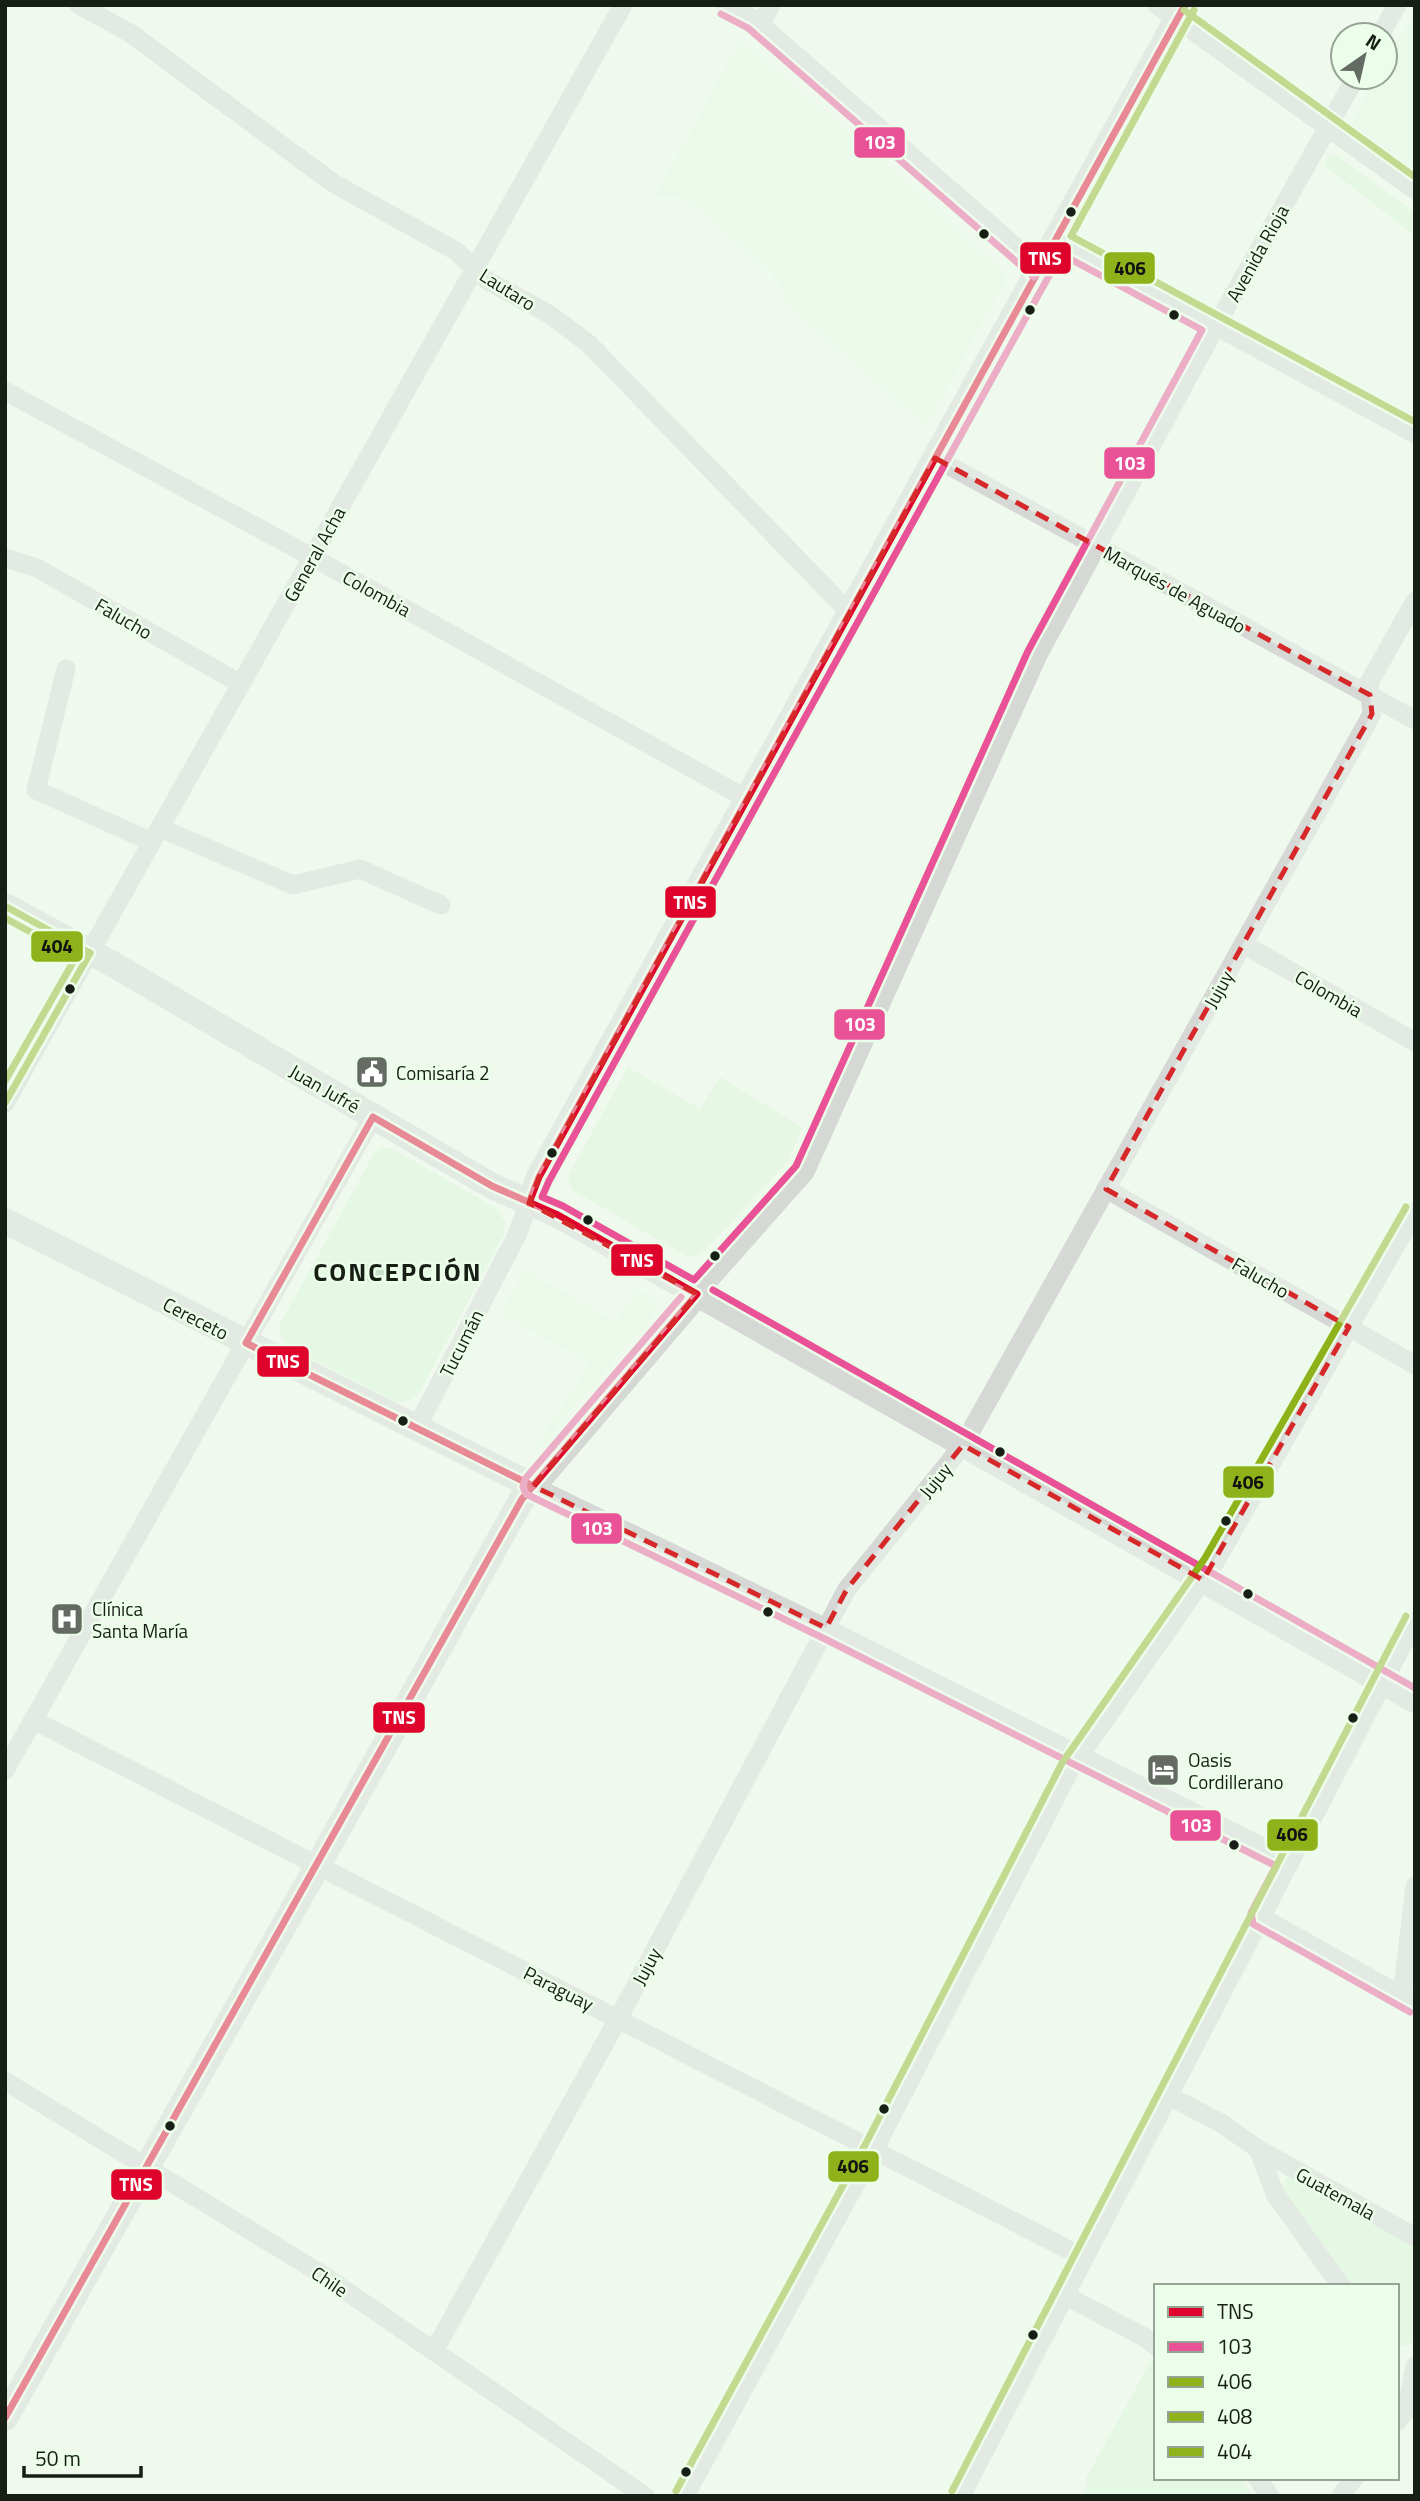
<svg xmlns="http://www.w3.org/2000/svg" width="1420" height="2501" viewBox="0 0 1420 2501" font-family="'Titillium Web',sans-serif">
	<rect width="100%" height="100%" fill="#eff9ee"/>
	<g fill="#e6f8e4">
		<polygon points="1415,12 1415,170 1357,129 1354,115 1376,77 1385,77 1385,62"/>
		<polygon points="741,40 919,192 1002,271 1005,281 926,426 781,299 786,295 772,274 700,210 677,196 654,198"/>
		<polygon points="628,1067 700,1109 720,1077 803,1128 788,1161 701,1255 688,1257 572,1190 568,1176"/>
		<polygon points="525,1270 616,1322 637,1289 654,1299 655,1313 533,1456 529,1458 590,1363 501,1314"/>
	</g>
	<g fill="#daf5d8">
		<polygon points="1335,154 1415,213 1415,236 1324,165 1329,156"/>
		<path d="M383,1148H391L496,1208L505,1223L504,1234L418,1395L410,1400L397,1403L289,1347C282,1341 280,1335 279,1326L375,1152Z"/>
		<polygon points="1290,2177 1415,2243 1414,2341 1409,2345 1397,2346 1397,2286 1347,2286 1280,2187 1285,2179"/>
		<polygon points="1151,2361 1156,2363 1156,2478 1240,2478 1253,2496 1083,2496 1088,2482 1085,2480"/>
	</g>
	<circle fill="#a3c3a0" cx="374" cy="1273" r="10"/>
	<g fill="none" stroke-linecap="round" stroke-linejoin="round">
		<g stroke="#d5d8d4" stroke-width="19">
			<polyline points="79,5 130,33 333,183 456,251 488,281 549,314 589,344 850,613"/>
			<polyline points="726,5 754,19 1041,269"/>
			<polyline points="1157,5 1415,190"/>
			<polyline points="760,25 771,5"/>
			<polyline points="1380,35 1397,5"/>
			<polyline points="1057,240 1415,434"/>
			<polyline points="5,391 312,557 747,799"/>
			<polyline points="935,458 1415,720"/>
			<polyline points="5,558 37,568 241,684"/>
			<polyline points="66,669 36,790 152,842"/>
			<polyline points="160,828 293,885 360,869 441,905"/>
			<polyline points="1243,944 1415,1042"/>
			<polyline points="5,1103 623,5"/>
			<polyline points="1106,1189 1415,1365"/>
			<polyline points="697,1294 805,1172 1038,655 1216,326 1356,77"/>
			<polyline points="417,1427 516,1237 529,1203"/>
			<polyline points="533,1486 826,1628 1290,1861"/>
			<polyline points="33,1720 1083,2257"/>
			<polyline points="5,1770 373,1117"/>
			<polyline points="1261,1917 1415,2003"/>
			<polyline points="1402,1996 1415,1886"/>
			<polyline points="5,2081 320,2273 645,2496"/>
			<polyline points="1167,2095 1221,2123 1258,2149 1415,2237"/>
			<polyline points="1258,2149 1275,2194 1341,2286"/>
			<polyline points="1064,2295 1144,2337 1156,2346"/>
			<polyline points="434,2351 618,2019 847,1589 963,1445 1372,714 1369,683 1415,601"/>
			<polyline points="1397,2422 1407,2409 1415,2366"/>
			<polyline points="1257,2478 1270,2496"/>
			<polyline points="685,2496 874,2150 1071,1768 1214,1564 1415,1212"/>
			<polyline points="961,2496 1415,1621"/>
			<polyline points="1341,2496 1354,2478"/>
		</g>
		<g stroke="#d5d8d4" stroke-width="26">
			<polyline points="5,906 116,966 492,1186 558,1215 1415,1700"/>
			<polyline points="529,1203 539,1177 1185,5"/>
			<polyline points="5,1221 533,1486"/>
			<polyline points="5,2418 318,1865 522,1499 697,1294"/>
		</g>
		<defs>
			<g id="bus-1">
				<polygon points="373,1117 492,1186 558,1215 697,1294 533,1486 246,1343"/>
				<polyline points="529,1203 539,1177 1185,5"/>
				<polyline points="5,2418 522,1499 533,1486"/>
			</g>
			<g id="bus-2">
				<polyline points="721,14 748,28 1034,277"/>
				<polygon points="1061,254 1202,330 1028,651 796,1166 694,1280 563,1206 542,1197 549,1181"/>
				<polyline points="713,1290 1415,1688"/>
				<polyline points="681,1297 525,1479 523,1487 526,1494 821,1637 1276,1866 1251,1913 1253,1924 1410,2012"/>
			</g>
			<g id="bus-3">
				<polyline points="1184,10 1415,177"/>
				<polyline points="1194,10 1071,236 1415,422"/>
				<polyline points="676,2491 865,2145 1062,1763 1205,1558 1406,1207"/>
				<polyline points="952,2491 1406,1616"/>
			</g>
			<g id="bus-4">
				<polyline points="5,906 90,953"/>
				<polyline points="5,1103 90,953"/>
			</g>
			<polyline id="bus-5" points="5,918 76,957 5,1081"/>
		</defs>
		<use href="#bus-1" stroke="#ebfee9" stroke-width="12"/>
		<use href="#bus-2" stroke="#ebfee9" stroke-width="12"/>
		<use href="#bus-3" stroke="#ebfee9" stroke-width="12"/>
		<use href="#bus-4" stroke="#ebfee9" stroke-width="12"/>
		<use href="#bus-5" stroke="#ebfee9" stroke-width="12"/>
		<use href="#bus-1" stroke="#de042c" stroke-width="7"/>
		<use href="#bus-2" stroke="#e95297" stroke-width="7"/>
		<use href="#bus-3" stroke="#8fb21b" stroke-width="7"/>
		<use href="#bus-4" stroke="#8fb21b" stroke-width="7"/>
		<use href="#bus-5" stroke="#8fb21b" stroke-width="7"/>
	</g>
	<path d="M0 0H1420V2501H0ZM935,458L1370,695L1372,714L1106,1189L1349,1327L1203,1580L963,1445L847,1589L826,1628L533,1486L697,1294L529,1203L539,1177Z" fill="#eff9ee" fill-opacity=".55" fill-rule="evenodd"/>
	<path fill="none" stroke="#d62828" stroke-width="5" stroke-dasharray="14 9" stroke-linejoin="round" d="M935,458L1370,695L1372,714L1106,1189L1349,1327L1203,1580L963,1445L847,1589L826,1628L533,1486L697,1294L529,1203L539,1177Z"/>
	<defs>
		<symbol id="civic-square" viewBox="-11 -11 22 22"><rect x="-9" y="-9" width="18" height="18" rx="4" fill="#636b62" stroke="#ebfee9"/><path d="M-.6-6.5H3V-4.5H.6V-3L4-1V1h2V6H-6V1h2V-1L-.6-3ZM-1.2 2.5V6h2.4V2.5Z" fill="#fff"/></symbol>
		<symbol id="hospital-square" viewBox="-11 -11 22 22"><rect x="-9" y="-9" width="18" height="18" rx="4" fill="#636b62" stroke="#ebfee9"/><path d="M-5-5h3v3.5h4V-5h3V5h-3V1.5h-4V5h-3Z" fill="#fff"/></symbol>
		<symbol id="hotel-square" viewBox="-11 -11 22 22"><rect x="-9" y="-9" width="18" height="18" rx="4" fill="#636b62" stroke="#ebfee9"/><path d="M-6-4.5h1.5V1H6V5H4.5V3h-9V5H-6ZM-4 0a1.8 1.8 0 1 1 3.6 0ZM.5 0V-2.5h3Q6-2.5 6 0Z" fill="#fff"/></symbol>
	</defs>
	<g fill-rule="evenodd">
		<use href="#civic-square" x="353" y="1053" width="38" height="38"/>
		<use href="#hospital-square" x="48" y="1600" width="38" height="38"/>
		<use href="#hotel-square" x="1144" y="1751" width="38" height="38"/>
	</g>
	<g fill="#171e16" stroke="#ebfee9" stroke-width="2.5">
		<circle cx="1071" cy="212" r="6"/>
		<circle cx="984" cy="234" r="6"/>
		<circle cx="1030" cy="310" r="6"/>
		<circle cx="1174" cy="315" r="6"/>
		<circle cx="70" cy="989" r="6"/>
		<circle cx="552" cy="1153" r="6"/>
		<circle cx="588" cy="1220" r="6"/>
		<circle cx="715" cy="1256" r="6"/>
		<circle cx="403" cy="1421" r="6"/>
		<circle cx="1000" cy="1452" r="6"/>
		<circle cx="1226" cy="1521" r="6"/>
		<circle cx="1248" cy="1594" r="6"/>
		<circle cx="768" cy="1612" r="6"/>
		<circle cx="1353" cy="1718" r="6"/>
		<circle cx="1234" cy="1845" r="6"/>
		<circle cx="884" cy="2109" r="6"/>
		<circle cx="170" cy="2126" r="6"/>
		<circle cx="1033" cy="2335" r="6"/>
		<circle cx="686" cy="2472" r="6"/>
	</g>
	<g text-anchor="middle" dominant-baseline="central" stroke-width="5" stroke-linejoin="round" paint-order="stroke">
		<g font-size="19" fill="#171e16" stroke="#ebfee9">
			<text transform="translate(1257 253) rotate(-61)">Avenida Rioja</text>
			<text transform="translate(508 289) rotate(32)">Lautaro</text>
			<text transform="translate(314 554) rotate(-61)">General Acha</text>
			<text transform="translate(1175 589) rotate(29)">Marqués de Aguado</text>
			<text transform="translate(377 593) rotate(29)">Colombia</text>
			<text transform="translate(124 618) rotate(30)">Falucho</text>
			<text transform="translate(1218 989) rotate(-61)">Jujuy</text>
			<text transform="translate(1329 993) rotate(30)">Colombia</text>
			<text transform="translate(325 1088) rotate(30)">Juan Jufré</text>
			<text transform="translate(1261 1277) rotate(30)">Falucho</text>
			<text transform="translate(196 1318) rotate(27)">Cereceto</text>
			<text transform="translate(461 1343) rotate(-63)">Tucumán</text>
			<text transform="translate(935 1480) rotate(-51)">Jujuy</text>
			<text transform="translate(646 1966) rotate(-62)">Jujuy</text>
			<text transform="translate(559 1988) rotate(27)">Paraguay</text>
			<text transform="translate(1336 2193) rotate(29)">Guatemala</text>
			<text transform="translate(330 2281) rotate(34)">Chile</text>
		</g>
		<g font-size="19" fill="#171e16" stroke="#ebfee9" text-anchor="start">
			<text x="396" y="1072">Comisaría 2</text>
			<text x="92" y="1608">Clínica<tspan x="92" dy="22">Santa María</tspan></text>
			<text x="1188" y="1759">Oasis<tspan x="1188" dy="22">Cordillerano</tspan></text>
		</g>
		<g font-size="26" font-weight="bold" letter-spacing="2" fill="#171e16" stroke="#ebfee9">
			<text x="398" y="1271">CONCEPCIÓN</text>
		</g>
	</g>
	<g stroke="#ebfee9" stroke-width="2.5">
		<rect x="853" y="126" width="53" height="33" rx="7" fill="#e95297"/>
		<rect x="1019" y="241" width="53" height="34" rx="7" fill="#de042c"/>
		<rect x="1103" y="251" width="53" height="34" rx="7" fill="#8fb21b"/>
		<rect x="1103" y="446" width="53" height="34" rx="7" fill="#e95297"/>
		<rect x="664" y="885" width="53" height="34" rx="7" fill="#de042c"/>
		<rect x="30" y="930" width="54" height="33" rx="7" fill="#8fb21b"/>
		<rect x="833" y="1008" width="53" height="33" rx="7" fill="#e95297"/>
		<rect x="610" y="1243" width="54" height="34" rx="7" fill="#de042c"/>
		<rect x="256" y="1345" width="54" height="33" rx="7" fill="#de042c"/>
		<rect x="1222" y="1465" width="53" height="34" rx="7" fill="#8fb21b"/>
		<rect x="570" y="1512" width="53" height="33" rx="7" fill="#e95297"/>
		<rect x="372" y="1701" width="54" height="33" rx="7" fill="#de042c"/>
		<rect x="1169" y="1809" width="53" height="33" rx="7" fill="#e95297"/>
		<rect x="1266" y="1818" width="53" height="34" rx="7" fill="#8fb21b"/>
		<rect x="827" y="2150" width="53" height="33" rx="7" fill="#8fb21b"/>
		<rect x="110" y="2168" width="53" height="33" rx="7" fill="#de042c"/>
	</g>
	<g font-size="19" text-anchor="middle" font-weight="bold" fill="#fff">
		<text x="880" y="149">103</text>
		<text x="1045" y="265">TNS</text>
		<text x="1130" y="470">103</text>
		<text x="690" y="909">TNS</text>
		<text x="860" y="1031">103</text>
		<text x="637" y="1267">TNS</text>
		<text x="283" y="1368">TNS</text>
		<text x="597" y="1535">103</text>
		<text x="399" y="1724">TNS</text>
		<text x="1196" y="1832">103</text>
		<text x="136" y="2191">TNS</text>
	</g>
	<g font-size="19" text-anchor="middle" font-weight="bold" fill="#111">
		<text x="1130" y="275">406</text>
		<text x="57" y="953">404</text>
		<text x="1248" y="1489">406</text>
		<text x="1292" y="1841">406</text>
		<text x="853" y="2173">406</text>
	</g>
	<rect width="1420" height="2501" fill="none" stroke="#171e16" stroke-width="14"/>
	<rect x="1154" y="2284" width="245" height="196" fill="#ebfee9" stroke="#96a495" stroke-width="2"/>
	<rect x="1168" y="2307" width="35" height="10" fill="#de042c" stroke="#96a495" stroke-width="2"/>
	<text x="1217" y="2319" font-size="21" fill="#171e16">TNS</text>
	<rect x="1168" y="2342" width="35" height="10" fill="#e95297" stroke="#96a495" stroke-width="2"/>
	<text x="1217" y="2354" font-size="21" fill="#171e16">103</text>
	<rect x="1168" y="2377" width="35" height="10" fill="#8fb21b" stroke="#96a495" stroke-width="2"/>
	<text x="1217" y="2389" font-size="21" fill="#171e16">406</text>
	<rect x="1168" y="2412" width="35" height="10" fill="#8fb21b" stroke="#96a495" stroke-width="2"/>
	<text x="1217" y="2424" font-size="21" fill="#171e16">408</text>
	<rect x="1168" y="2447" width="35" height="10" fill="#8fb21b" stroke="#96a495" stroke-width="2"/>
	<text x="1217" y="2459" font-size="21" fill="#171e16">404</text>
	<g transform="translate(1364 56) rotate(34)"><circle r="33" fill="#ebfee9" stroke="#96a495" stroke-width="2"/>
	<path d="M0-5L12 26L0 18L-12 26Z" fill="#636b62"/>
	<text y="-10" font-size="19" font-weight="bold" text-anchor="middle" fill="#171e16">N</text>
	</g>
	<path d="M24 2466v10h117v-10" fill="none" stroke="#171e16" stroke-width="3.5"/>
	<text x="35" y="2466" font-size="21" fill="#171e16" stroke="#ebfee9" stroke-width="5" paint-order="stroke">50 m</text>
</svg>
